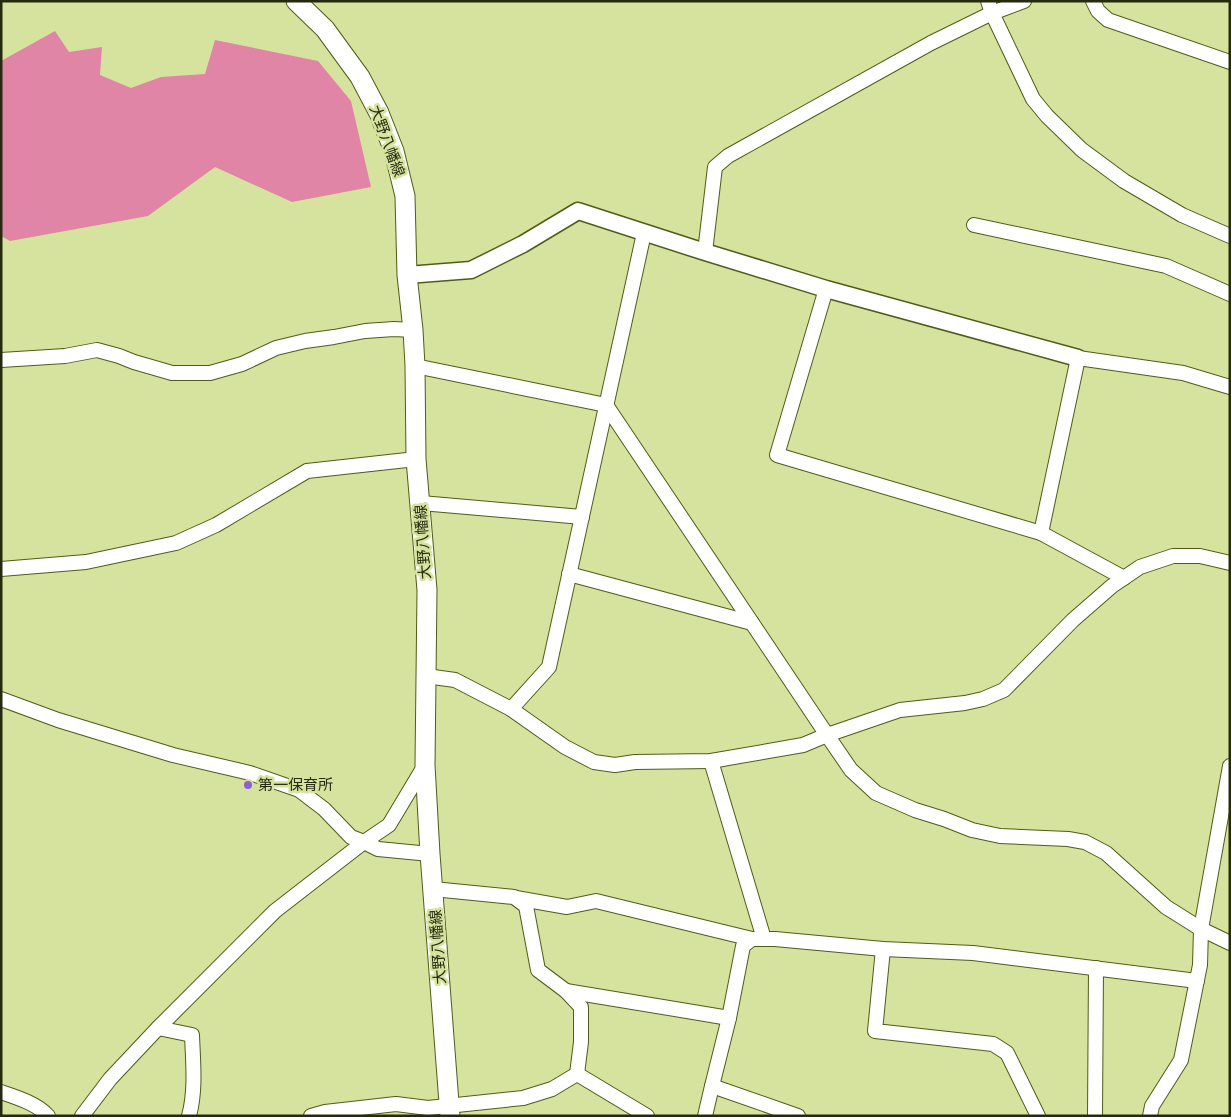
<svg xmlns="http://www.w3.org/2000/svg" width="1231" height="1117" viewBox="0 0 1231 1117" font-family="Figtree,'Noto Sans JP',sans-serif">
	<rect width="100%" height="100%" fill="#d5e39e"/>
	<polygon fill="#e185a6" points="55,31 69,52 102,47 100,75 131,88 161,77 205,74 215,40 318,61 351,101 371,187 292,202 215,167 148,216 10,241 1,236 1,61"/>
	<g fill="none" stroke-linecap="round" stroke-linejoin="round">
		<defs>
			<g id="minor">
				<polyline points="988,1 992,13 1033,99 1047,116 1082,150 1124,181 1182,215 1230,236"/>
				<polyline points="1093,1 1098,11 1108,20 1230,62"/>
				<polyline points="974,225 1166,266 1230,294"/>
				<polyline points="705,252 715,167 728,156 931,43 992,13 1024,1"/>
				<polyline points="826,289 777,455 1041,533 1124,578"/>
				<polyline points="1,360 65,356 97,350 119,356 134,362 172,373 210,373 242,364 276,348 305,341 334,337 365,331 394,329 413,330"/>
				<polyline points="415,366 606,405 827,735 851,770 876,793 915,810 944,819 972,830 1000,836 1068,839 1085,842 1106,853 1166,907 1201,929 1230,943"/>
				<polyline points="421,503 582,517"/>
				<polyline points="1041,533 1078,358 1183,373 1230,387"/>
				<polyline points="1,569 86,562 176,543 216,525 307,471 416,459"/>
				<polyline points="569,574 752,623"/>
				<polyline points="426,676 455,680 511,709 565,747 594,762 615,765 635,762 711,761 803,745 827,735 900,710 965,703 983,699 1004,690 1073,620 1112,586 1140,567 1173,556 1200,556 1230,563"/>
				<polyline points="1,699 58,720 173,755 250,773 299,790 324,809 351,837 364,842 378,849 430,854"/>
				<polyline points="511,709 549,667 644,233"/>
				<polyline points="711,761 764,939"/>
				<polyline points="433,889 514,897 526,906 538,970 566,991 581,1007 581,1042 577,1074"/>
				<polyline points="516,898 567,907 596,901 752,939"/>
				<polyline points="883,949 875,1031 993,1044 1007,1053 1038,1116"/>
				<polyline points="566,991 729,1018"/>
				<path d="M158,1028L192,1035C193,1062 196,1090 189,1116"/>
				<polyline points="577,1074 647,1116"/>
				<polyline points="712,1086 798,1116"/>
				<path d="M1,1092C16,1097 38,1104 48,1116"/>
				<polyline points="82,1116 110,1079 158,1028 275,911 364,842 389,825 425,765"/>
				<polyline points="311,1116 325,1112 396,1104 428,1108 523,1098 552,1089 577,1074"/>
				<polyline points="705,1116 712,1086 729,1018 743,946 752,939 775,939 883,949 973,953 1197,981"/>
				<polyline points="1095,1116 1096,968"/>
				<polyline points="1150,1116 1152,1106 1181,1060 1200,965 1201,929 1230,766"/>
			</g>
			<polyline id="tertiary" points="407,275 471,270 523,244 578,211 705,252 826,289 1078,358"/>
			<polyline id="secondary" points="296,1 325,29 360,77 379,113 394,151 405,196 407,275 413,330 415,366 416,459 427,590 425,765 430,854 450,1116"/>
		</defs>
		<use href="#minor" stroke="#515b18" stroke-width="16"/>
		<use href="#tertiary" stroke="#515b18" stroke-width="19"/>
		<use href="#secondary" stroke="#515b18" stroke-width="21"/>
		<use href="#minor" stroke="#fff" stroke-width="14"/>
		<use href="#tertiary" stroke="#fff" stroke-width="16"/>
		<use href="#secondary" stroke="#fff" stroke-width="19"/>
	</g>
	<circle fill="#8c60da" stroke="#d5e39e" stroke-width="2" cx="248" cy="785" r="5"/>
	<g text-anchor="middle" dominant-baseline="central" stroke-width="5" stroke-linejoin="round" paint-order="stroke">
		<g font-size="15" fill="#25290e" stroke="#d5e39e">
			<text transform="translate(387 141) rotate(70)">大野八幡線</text>
			<text transform="translate(423 542) rotate(-94)">大野八幡線</text>
			<text transform="translate(438 947) rotate(-94)">大野八幡線</text>
		</g>
		<g font-size="15" fill="#25290e" stroke="#d5e39e" text-anchor="start">
			<text x="258" y="785">第一保育所</text>
		</g>
	</g>
	<rect width="1231" height="1117" fill="none" stroke="#25290e" stroke-width="5"/>
</svg>
